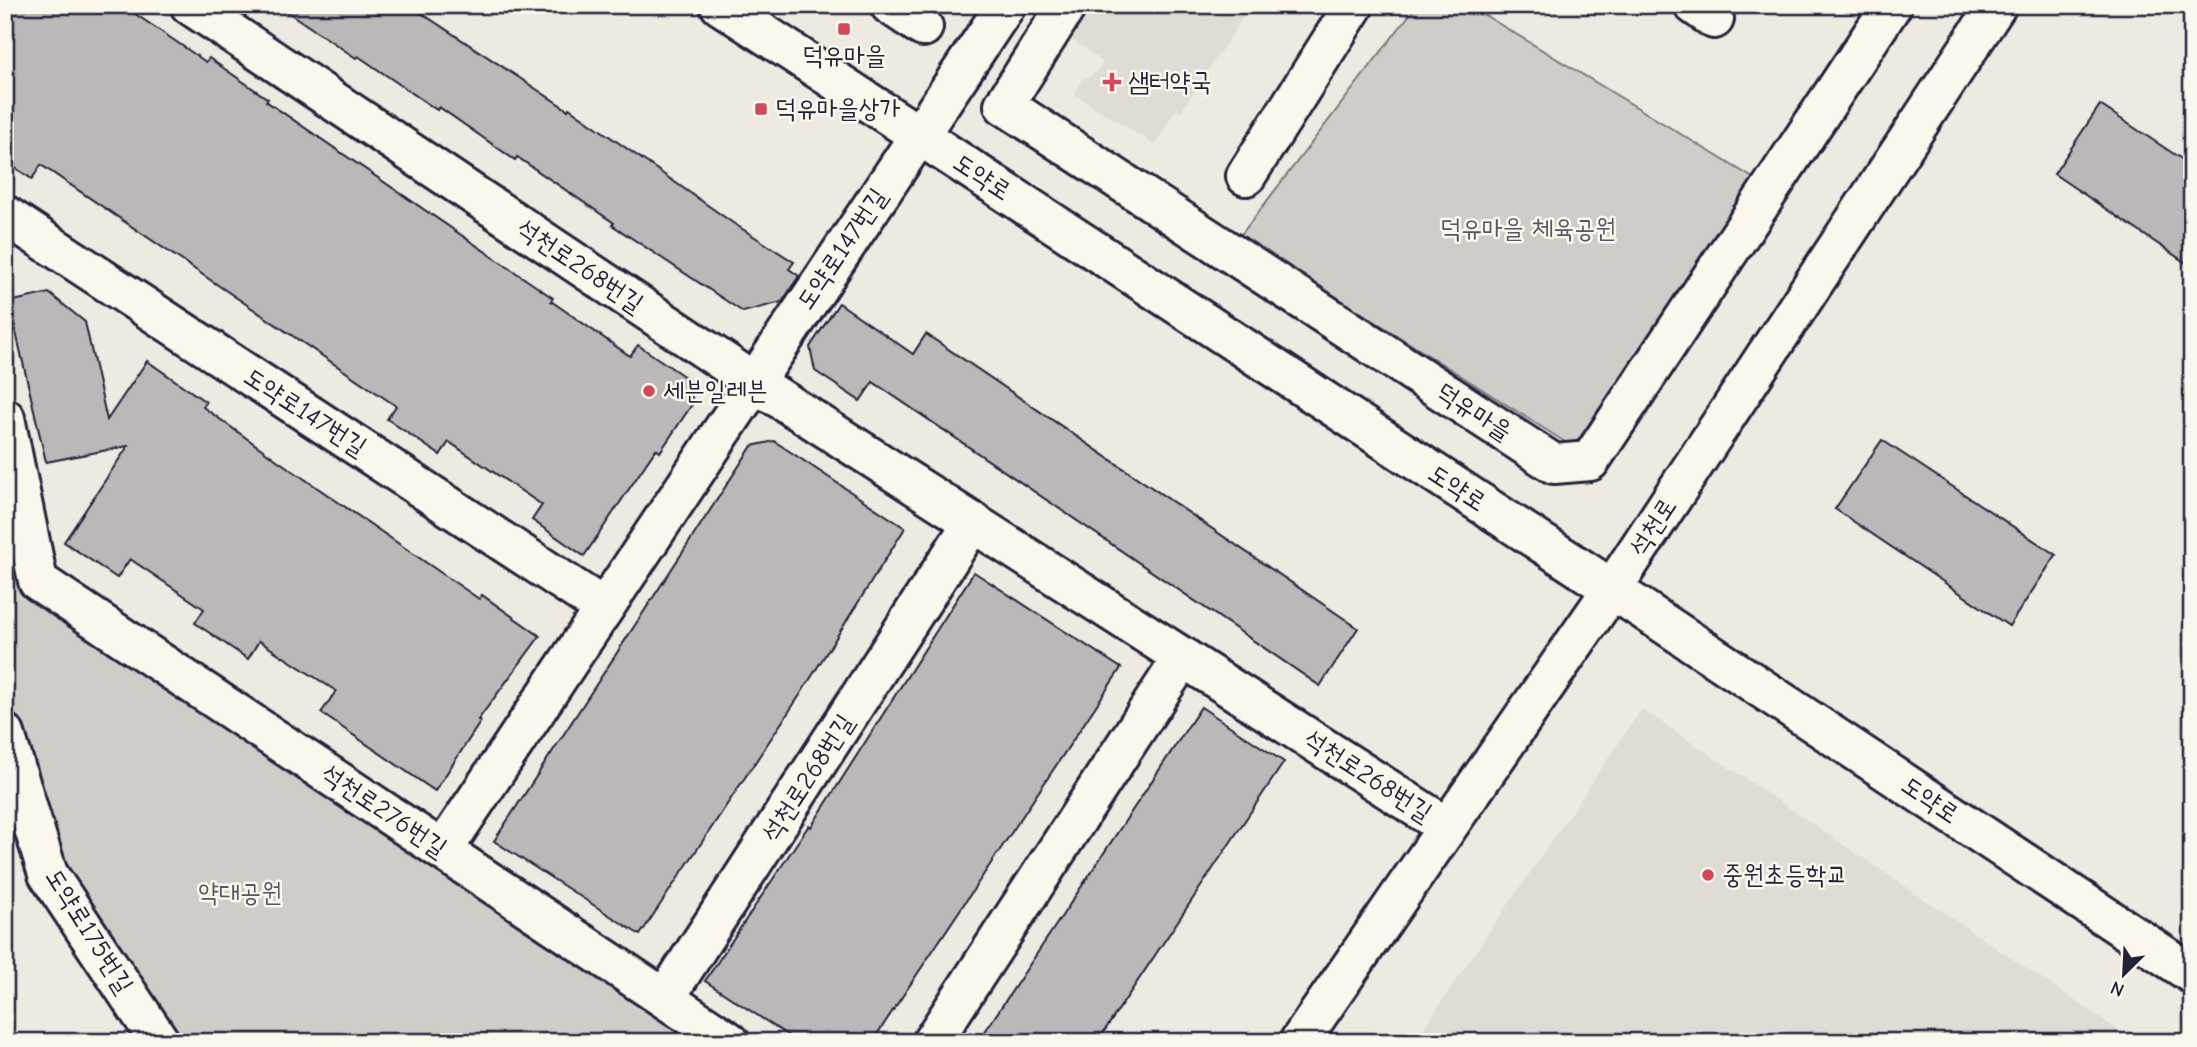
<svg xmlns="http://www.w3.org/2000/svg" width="2197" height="1047" viewBox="0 0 2197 1047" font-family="'Comic Neue','Poor Story',sans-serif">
	<rect width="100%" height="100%" fill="#eeeae2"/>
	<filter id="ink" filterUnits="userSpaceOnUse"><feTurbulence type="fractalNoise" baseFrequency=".0143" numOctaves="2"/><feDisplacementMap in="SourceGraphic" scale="14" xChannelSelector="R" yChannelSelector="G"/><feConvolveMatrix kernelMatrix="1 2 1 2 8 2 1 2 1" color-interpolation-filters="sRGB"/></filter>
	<g filter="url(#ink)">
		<g fill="#dfdbd5">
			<polygon points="1090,5 1251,5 1180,113 1175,110 1155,145 1074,94 1082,80 1097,72 1103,62 1069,37"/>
			<polygon points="1642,709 2136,1042 1414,1042"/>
		</g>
		<g fill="#d0cdc9" stroke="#797882" stroke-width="2">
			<polygon points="1417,5 1468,5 1758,181 1573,447 1240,236"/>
			<polygon points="5,418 39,581 730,1042 160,1042 48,874 5,737"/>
		</g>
		<g fill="#bcb8b8" stroke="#22223b" stroke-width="2">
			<polygon points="5,5 122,5 206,62 209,58 268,99 266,101 553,298 551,301 630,356 638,345 688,379 693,403 660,452 656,449 584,556 532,520 542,505 449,442 440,455 387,419 396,406 41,165 32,179 5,161"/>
			<polygon points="277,5 409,5 568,110 569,108 733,223 794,262 789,269 799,276 782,302 743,312 612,225 614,223 517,157 515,160 439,107 437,110 358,56 356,58"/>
			<polygon points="2100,105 2192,166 2192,267 2054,174"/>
			<polygon points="49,293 85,322 107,420 147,361 206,402 203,407 277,460 479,599 482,595 540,636 478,720 481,721 435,791 321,713 336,691 259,641 248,659 195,623 204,609 130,559 117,578 64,542 128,446 46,462 9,302"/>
			<polygon points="839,303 913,354 926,334 1358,628 1320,686 873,382 860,401 815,371 810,347"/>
			<polygon points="1882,440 2056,555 2009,626 1835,509"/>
			<polygon points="774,441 905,528 800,695 640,935 494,841 752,446"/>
			<polygon points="974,572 1121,668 872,1042 798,1042 705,981 809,825 811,827"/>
			<polygon points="1201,707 1284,762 1198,891 1097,1042 978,1042"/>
		</g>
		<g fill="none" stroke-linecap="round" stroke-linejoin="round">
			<defs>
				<g id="minor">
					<polyline points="190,5 754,382 1447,827"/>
					<polyline points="720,5 1612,589 2192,974"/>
					<polyline points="890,5 923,27"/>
					<polyline points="1067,5 1004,105 1554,464 1590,461 1892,5"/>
					<polyline points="1694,5 1714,19"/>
					<polyline points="1246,176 1354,5"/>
					<polyline points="5,215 604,608"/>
					<polyline points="5,418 38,581 730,1042"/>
					<polyline points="5,734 48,874 160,1042"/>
					<polyline points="443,850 1006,5"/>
					<polyline points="665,998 973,522"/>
					<polyline points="932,1042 1183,657"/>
					<polyline points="1299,1042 1612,589 1997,5"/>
				</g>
			</defs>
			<use href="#minor" stroke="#22223b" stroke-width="44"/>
			<use href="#minor" stroke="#fbf7ec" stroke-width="38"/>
		</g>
	</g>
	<g fill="#d1495b" stroke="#fbf7ec" stroke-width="2.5">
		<rect x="837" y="22" width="14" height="14" rx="3.5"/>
		<path d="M1108.5 71.5h7v7h7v7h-7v7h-7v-7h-7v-7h7z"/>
		<rect x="754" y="102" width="14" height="14" rx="3.5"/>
		<circle cx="649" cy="391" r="7"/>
		<circle cx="1708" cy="875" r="7"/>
	</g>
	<g text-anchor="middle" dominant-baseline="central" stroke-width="5" stroke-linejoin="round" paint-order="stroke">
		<g font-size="26" fill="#22223b" stroke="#fbf7ec" text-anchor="start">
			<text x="844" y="56" text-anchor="middle">덕유마을</text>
			<text x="1128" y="82">샘터약국</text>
			<text x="775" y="109">덕유마을상가</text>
			<text x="663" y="391">세븐일레븐</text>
			<text x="1722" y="875">중원초등학교</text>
		</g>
		<g font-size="26" fill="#22223b" stroke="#fbf7ec">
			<text transform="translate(982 177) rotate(33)">도약로</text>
			<text transform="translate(842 249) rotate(-56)">도약로147번길</text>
			<text transform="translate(580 266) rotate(34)">석천로268번길</text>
			<text transform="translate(305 412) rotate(33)">도약로147번길</text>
			<text transform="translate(1474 412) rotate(33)">덕유마을</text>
			<text transform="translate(1457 488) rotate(33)">도약로</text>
			<text transform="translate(1653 527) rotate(-57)">석천로</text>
			<text transform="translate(1368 776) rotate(33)">석천로268번길</text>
			<text transform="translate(808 778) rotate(-57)">석천로268번길</text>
			<text transform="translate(1930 800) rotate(34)">도약로</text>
			<text transform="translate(384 811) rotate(34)">석천로276번길</text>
			<text transform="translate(89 931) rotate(58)">도약로175번길</text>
		</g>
		<g font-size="26" fill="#565566" stroke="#fbf7ec">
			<text x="1528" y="229">덕유마을 체육공원</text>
			<text x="240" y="893">약대공원</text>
		</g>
	</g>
	<rect width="2197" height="1047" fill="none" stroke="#fbf7ec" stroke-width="28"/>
	<rect x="14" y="14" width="2169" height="1019" fill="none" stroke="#22223b" stroke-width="2.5" filter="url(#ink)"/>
	<g transform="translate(2124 974) rotate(204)" stroke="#fbf7ec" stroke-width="5" paint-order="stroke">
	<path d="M0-5L12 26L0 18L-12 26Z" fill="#22223b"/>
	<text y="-10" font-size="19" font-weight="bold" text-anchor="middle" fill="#22223b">N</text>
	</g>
</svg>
